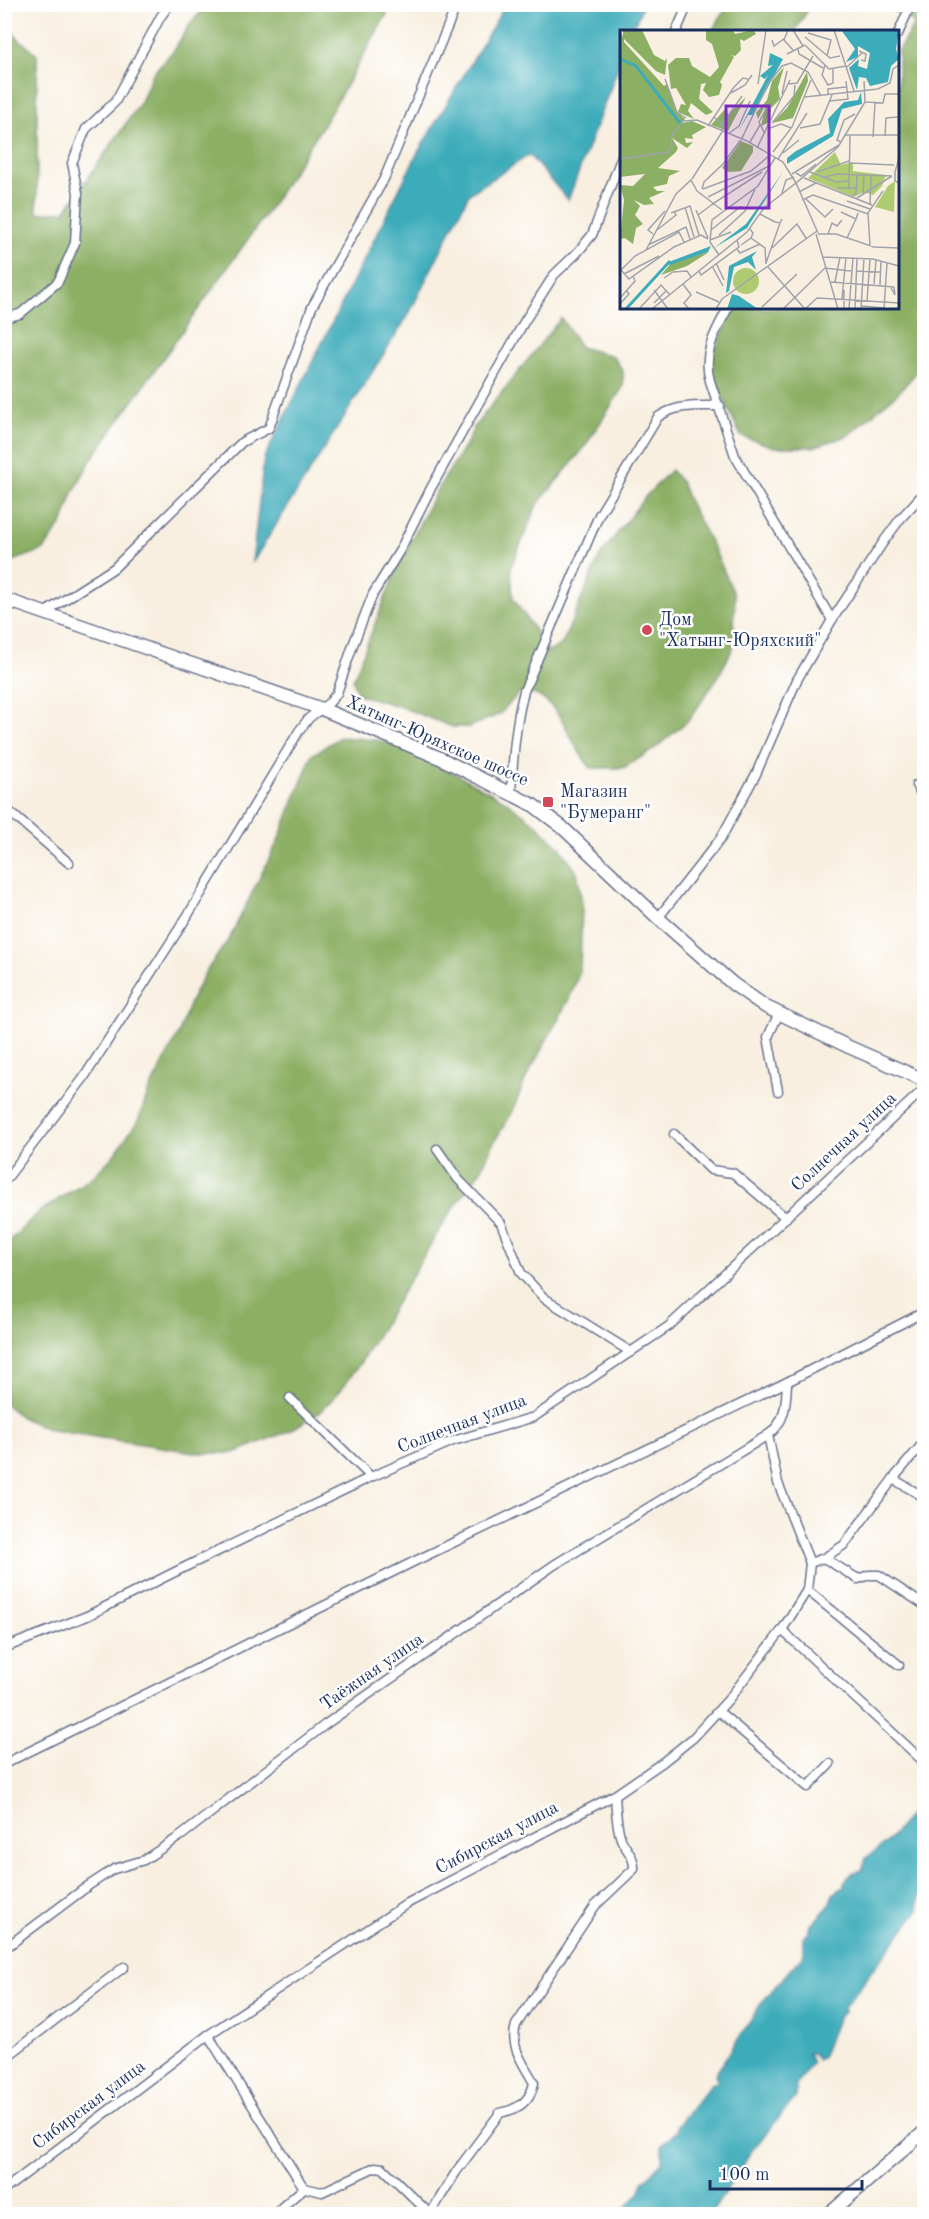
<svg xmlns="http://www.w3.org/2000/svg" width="929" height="2219" viewBox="0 0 929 2219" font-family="'Old Standard TT',serif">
	<rect width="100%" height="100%" fill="#fff"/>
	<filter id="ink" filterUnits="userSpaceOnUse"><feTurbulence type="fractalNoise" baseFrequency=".0167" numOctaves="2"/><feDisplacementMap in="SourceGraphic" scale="12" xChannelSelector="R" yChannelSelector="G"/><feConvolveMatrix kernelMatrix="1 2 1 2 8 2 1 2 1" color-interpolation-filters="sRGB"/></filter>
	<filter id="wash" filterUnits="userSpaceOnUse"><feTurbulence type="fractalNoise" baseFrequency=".008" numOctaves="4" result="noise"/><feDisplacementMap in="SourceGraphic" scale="24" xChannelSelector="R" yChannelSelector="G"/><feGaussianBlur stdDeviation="1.35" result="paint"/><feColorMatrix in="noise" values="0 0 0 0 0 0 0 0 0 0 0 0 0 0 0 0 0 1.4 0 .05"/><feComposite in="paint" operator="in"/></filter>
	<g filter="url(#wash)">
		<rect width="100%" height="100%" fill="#f8efe0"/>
		<g fill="#8baf63" stroke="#536f60" stroke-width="1.5">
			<polygon points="207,5 392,5 328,117 270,208 91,460 73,493 63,522 44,550 13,561 5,561 5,35 11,32 37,55 37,213 65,211 141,102 153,73 174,50 190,24"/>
			<polygon points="728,5 728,4 811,5 795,31 712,31"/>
			<polygon points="888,5 924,5 924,364 899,392 847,436 813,447 774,447 741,436 712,374 713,355 734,308 898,308 898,51 915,23 889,8"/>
			<path d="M561,318L580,347L613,356L623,371V387L584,448L537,505L511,567L513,598L549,652L562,644L600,556L645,497L671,470L681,482L687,498L714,549L735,596L733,648L718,677L689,720L653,750L623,768H591C571,747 564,709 538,696C533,693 525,694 519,693L500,714L470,727H453L398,706L357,694L353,680L398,565L437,490L467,443L475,426Z"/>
			<polygon points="340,737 377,740 411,750 504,800 535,823 559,846 577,872 582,903 580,971 569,999 525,1080 512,1113 494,1142 481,1170 444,1222 361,1362 340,1391 320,1412 291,1430 234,1453 200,1453 50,1430 21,1417 5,1404 4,1246 39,1212 94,1176 114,1155 138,1121 148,1093 179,1033 190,1002 205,973 229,939 278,841 312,755"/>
		</g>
		<g fill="#3dacba" stroke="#2c6e8c" stroke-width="1.5">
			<polygon points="506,4 643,5 632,31 622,32 621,60 568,200 529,155 469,194 409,314 252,563 264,458 418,152"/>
			<polygon points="924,1798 924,1890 920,1892 918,1911 844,2007 844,2012 837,2019 822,2058 817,2060 813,2053 808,2053 812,2063 796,2085 796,2097 750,2153 711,2214 620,2214 640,2192 643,2182 662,2162 662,2145 677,2131 677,2126 711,2084 718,2080 715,2075 762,2002 803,1955 803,1938 810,1931 810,1926 828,1907 833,1894 844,1887 844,1882 852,1873 862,1870 866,1858 886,1843"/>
		</g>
	</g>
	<g filter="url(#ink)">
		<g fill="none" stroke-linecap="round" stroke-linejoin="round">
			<defs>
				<g id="street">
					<polyline points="676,32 688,4"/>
					<polyline points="898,34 911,4"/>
					<path d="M728,308C715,332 702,354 710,381L735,456L832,620"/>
					<polyline points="4,318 20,314 58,282 75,243 78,193 72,163 86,129 115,102 161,16 170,4"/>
					<polyline points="44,613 114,568 242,442 269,428 312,307 384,179 457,4"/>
					<polyline points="4,615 12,602"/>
					<polyline points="916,785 924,800"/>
					<path d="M511,793C513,759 515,725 524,691L599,515L658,417C677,404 697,406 720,406"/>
					<polyline points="4,807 69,863"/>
					<polyline points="658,918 721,838 756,774 797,680 832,620 884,541 901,518 924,493"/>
					<polyline points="778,1091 768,1037 779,1013"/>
					<polyline points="674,1134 711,1170 733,1173 786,1218"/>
					<polyline points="437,1149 458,1179 501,1223 521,1273 544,1298 631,1352"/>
					<polyline points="4,1182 83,1079 188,915 299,731 309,718 330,702 337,693 353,645 373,594 400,550 431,488 524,322 554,275 577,253 592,235 622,156"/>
					<polyline points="290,1398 371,1477"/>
					<polyline points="768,1435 778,1483 810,1563"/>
					<polyline points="893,1479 924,1497"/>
					<polyline points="824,1558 858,1579 869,1575 879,1575 924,1605"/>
					<polyline points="807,1590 899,1665"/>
					<polyline points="782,1630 924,1762"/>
					<polyline points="4,1648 87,1616 183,1568 371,1477 453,1441 534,1417 669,1326 924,1089"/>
					<polyline points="718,1711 808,1787 830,1764"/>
					<polyline points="4,1764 411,1563 787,1382 924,1312"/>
					<path d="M4,1949L88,1886L114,1869L144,1860L182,1835L326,1724L554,1565L768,1435C786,1422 786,1403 787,1382"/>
					<polyline points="208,2035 304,2188"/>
					<polyline points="4,2059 124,1967"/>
					<polyline points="4,2190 208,2035 408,1903 615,1795 663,1762 693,1738 728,1700 782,1630 807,1590 810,1563 824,1558 844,1545 893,1479 924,1442"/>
					<polyline points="274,2214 304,2188 322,2192 375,2167 383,2168 430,2214"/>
					<path d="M430,2214L456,2172L500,2113C518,2109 530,2102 534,2083C524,2064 509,2047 516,2025L595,1906L634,1869C635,1857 626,1850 621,1839C616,1825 616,1809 615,1795"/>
				</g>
				<g id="secondary">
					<polyline points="4,599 322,709 440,758 533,805 562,827 658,918 733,984 766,1007 849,1047 924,1080"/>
					<polyline points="829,2214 924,2132"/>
				</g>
			</defs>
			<use href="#street" stroke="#68728c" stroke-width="11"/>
			<use href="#secondary" stroke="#68728c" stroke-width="15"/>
			<use href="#street" stroke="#fff" stroke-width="8"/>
			<use href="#secondary" stroke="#fff" stroke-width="12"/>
		</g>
	</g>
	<g fill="#d1495b" stroke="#fff" stroke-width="2">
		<circle cx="647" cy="630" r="6"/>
		<rect x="542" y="796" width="12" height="12" rx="3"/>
	</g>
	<g text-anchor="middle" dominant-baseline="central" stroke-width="5" stroke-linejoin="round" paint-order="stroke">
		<g font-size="18" fill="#1b2f5e" stroke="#fff" text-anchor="start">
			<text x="659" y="620">Дом<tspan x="659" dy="21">"Хатынг-Юряхский"</tspan></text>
			<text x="560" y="792">Магазин<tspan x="560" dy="21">"Бумеранг"</tspan></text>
		</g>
		<g font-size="18" fill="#1b2f5e" stroke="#fff">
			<text transform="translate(437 741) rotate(24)">Хатынг-Юряхское шоссе</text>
			<text transform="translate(844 1142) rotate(-43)">Солнечная улица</text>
			<text transform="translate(462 1424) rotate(-21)">Солнечная улица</text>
			<text transform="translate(372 1672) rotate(-35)">Таёжная улица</text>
			<text transform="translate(497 1838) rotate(-28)">Сибирская улица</text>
			<text transform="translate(89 2105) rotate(-37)">Сибирская улица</text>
		</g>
	</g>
	<g transform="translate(620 30)">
		<rect width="279" height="279" fill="#f8efe0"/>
		<path d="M215,122L221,135L233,132V141L266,145L262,156L253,165L244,162L234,167L188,148ZM275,151L274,182L255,177L268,156ZM113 251a13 13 0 1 1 26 0a13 13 0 1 1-26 0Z" fill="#afcb71"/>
		<path d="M0,0L3,7V0H22L34,25L45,31L47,28L45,45L36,41L4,9V12L44,56L47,54L56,81L65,89L62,93L72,91L86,97L72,105L73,109L65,108L66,113L73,112L67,118L52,108L58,118L56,122L38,138L60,141L49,146L47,154L33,157L37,161H45L29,168L34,174L24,175L14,170L20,176L15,185L23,194L16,198L13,214L5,208L0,209L4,170L0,155L13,156L25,144L0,147ZM86,0H113L115,4L133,0L136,4L124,11L120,9L121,20L115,26L111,25L114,27L100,52L102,55L99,65L89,67L83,60L86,53L81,54L79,69L93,82L86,85L71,73L68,81L74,89L58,82L61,74L66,75L56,58L51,59L48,35L56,28H69L72,36L90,47L99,37L92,14L86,10ZM164,37L158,57L160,69L151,78L150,92L141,96L146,74L138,89L136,83L147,70L152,51ZM187,42L188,51L173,88L152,93L167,78ZM126,67L108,101L91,95L106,78L108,85ZM121,111L133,116V122L121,141L109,142L102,138ZM89,222L67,236L41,245L52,232Z" fill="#8baf63"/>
		<path d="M221,0H279L276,19L279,29L271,36L268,52L250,56L246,48L239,47L237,60L229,38L239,29L238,36L247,39L250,23L238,16V27L226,32L235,19ZM150,23L163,29L133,85H128L118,102L148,45L145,49L140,46L153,35L148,36ZM241,62L242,74L222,79L213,106L167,134V128L176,121L210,103L208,89L224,72L238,70ZM163,142L127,198L94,218L126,194ZM91,216L88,222L49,235L46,233ZM137,221L132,227L136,240L128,232L114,237L109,261L106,263L109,236ZM112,264L119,266L138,279H107Z" fill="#3dacba"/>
		<path fill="none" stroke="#3dacba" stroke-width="3" d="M0,29L16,36L60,93M6,279L50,231"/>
		<path fill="none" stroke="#a0a2ac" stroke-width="1.5" d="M168,0L164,10L173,20M173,0L183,16M214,0L234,61M188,3L211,10L207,26M185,7L210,28L220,26M152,10L154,16L165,8M185,15L209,39L226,36M178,19L179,24L203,38M239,21L246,24L245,31L241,30M167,24L185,15M205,35L202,45L208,55L213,53V39M227,37L242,23M45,49L57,82L66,88M138,54L146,0M169,54L177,53L193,26M111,63L125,55L132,45M162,64L167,41M208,65V59L226,57M185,67L258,59L270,53L273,39L279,35M210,71L228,69L226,51M245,72L263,73L265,64H279M152,93L174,66L175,55M102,95L122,66M88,96L114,57L123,48L128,49M150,98L161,94L171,98M180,98L200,94L212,65M108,104L119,96L130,71M145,104L139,92L149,74M224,105H279M265,106L266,88L279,87M253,107L255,73M130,112L140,95M221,112L217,110L224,90L235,84M137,118L170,50M153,122L172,97L191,50M163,123L179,110M279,128L275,142V151L279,153M0,129L48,122L52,117L51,107L63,91L77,90L127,111L163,132L176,153L218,117L245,72L244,51M158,129L187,83M230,133L274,135M190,142L216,152L229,151M197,142L229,131M176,143L181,146L196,134M172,144L219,115M205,147L216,144L272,146M184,148L252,175M72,149L102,102V95L94,87M217,158H236M229,158L230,106M82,159L84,152L103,134L122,108L148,54L162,36L171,33L188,42L201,66M83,159L131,141L149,126M77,161L102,180M179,162L196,153M162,163L166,150L174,147M243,164L244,145M88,167L151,135M231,167L236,163L237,145M237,168L272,146M186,169L205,187L213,179M182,170L193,165L248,184M227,171L250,179M94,173L142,142M250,174L251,146M65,177L74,207M76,180L88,208M221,182L236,189L238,183M51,183L70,176L79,205M140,184L155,192L160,193L162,189M78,185L94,173M37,200L56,185L54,181M91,200L120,177L126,178M33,204L28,200L45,181M196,204L218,279M198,204H216L254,217L279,218M208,204L212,193L217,196L222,190M99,205L125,181L135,159M131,208L145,218L146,234M227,208L236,189M90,210L111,202M28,215L66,197L70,209M121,215L131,208L133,203L130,199M250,216L248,183L263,161M152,218L177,194L186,208M117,219L120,223L140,214M26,220L56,164L71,150L77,161M99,225L90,212L92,190L138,156L155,128M203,227L253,229L279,236M96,233L104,250M146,233L160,193M92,236L103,256M148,237L185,279M1,240L9,249L54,217L81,205L88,209M1,240L15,226L59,202L64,212M79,241L81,245L119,217L117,210M237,241L261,242M4,244L39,226M44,248L53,242L67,241L71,247M211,252L274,257M215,252L220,227M63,254L71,265L64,273L69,279M254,254L256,230M260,255L261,231M270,256L275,265L274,257M34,260L48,279M76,262L99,272M0,268L15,251L13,246M216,269L279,273M222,269L226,227M247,271L250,229M34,273L47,260M0,274L9,264L6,260M242,276L264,278M142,277L177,244M19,279L41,255L50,265M32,279L127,202L144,178L176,153L198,203M96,279L102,269L197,201M163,279L205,238L231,241M185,279L197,268L215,269M224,279V260M229,279L233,228M235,279L237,228M241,279L244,228M264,279L267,233"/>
		<path fill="#7b2cbf" fill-opacity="0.15" stroke="#7b2cbf" stroke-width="3" d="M106,76H149V178H106Z"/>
		<rect width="279" height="279" fill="none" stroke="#1b2f5e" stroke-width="3"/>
	</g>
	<rect width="929" height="2219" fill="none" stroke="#fff" stroke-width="24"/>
	<path d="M710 2180v9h152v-9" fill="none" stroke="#1b2f5e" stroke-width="3"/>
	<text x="719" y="2180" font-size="18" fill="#1b2f5e" stroke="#ffffff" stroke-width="4.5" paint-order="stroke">100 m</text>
</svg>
